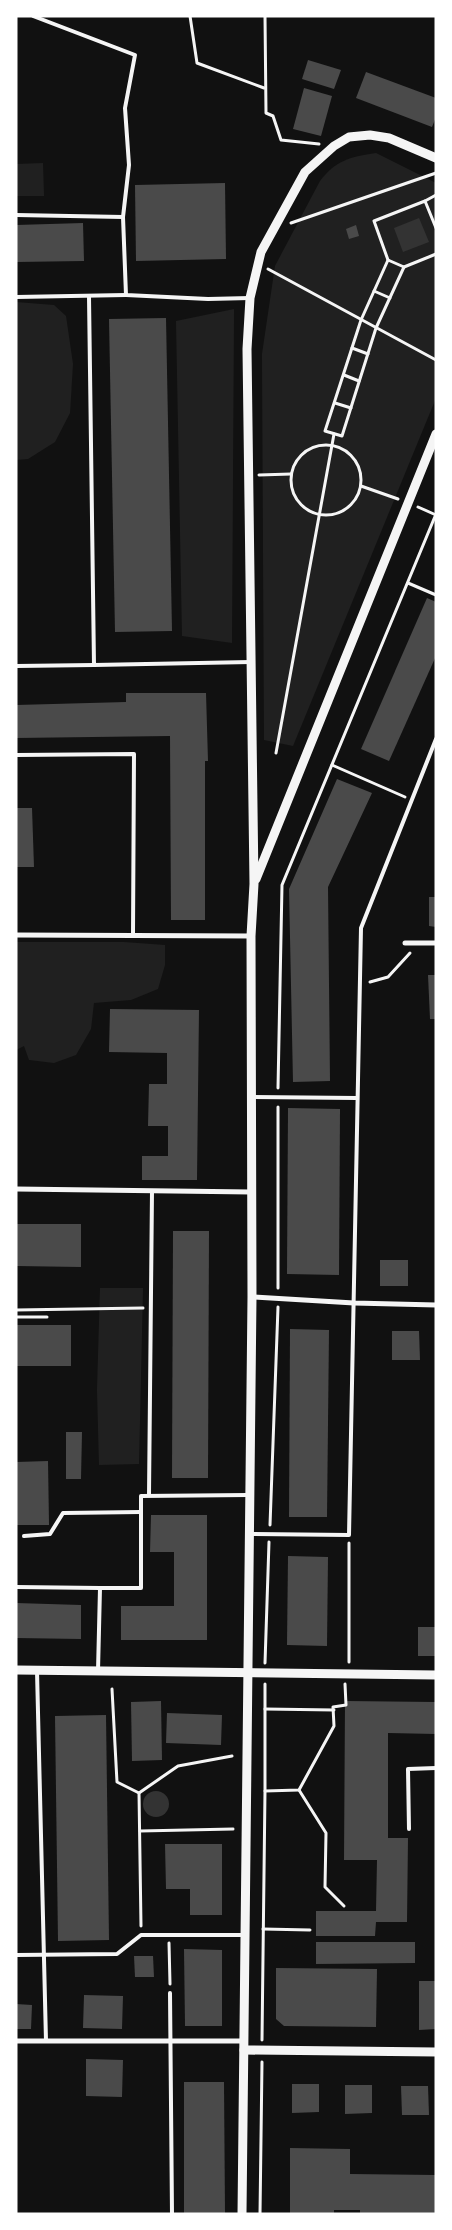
<svg xmlns="http://www.w3.org/2000/svg" width="452" height="2230" viewBox="0 0 452 2230" font-family="Helvetica,sans-serif">
	<rect width="100%" height="100%" fill="#111"/>
	<g fill="#202020">
		<path d="M376,153L436,183V398L293,746L264,740L262,354L275,266L320,181C336,160 350,157 376,153Z"/>
		<polygon points="43,163 44,196 16,196 16,164"/>
		<polygon points="16,302 54,305 66,316 73,364 70,413 55,442 28,459 16,460"/>
		<polygon points="234,309 232,643 182,636 176,321"/>
		<polygon points="16,942 124,942 165,945 165,965 158,989 131,1000 94,1003 91,1029 76,1055 54,1063 29,1060 24,1046 16,1050"/>
		<polygon points="100,1288 143,1288 139,1464 99,1465 97,1390"/>
	</g>
	<g fill="#333">
		<polygon points="419,218 429,242 403,252 394,228"/>
		<circle cx="156" cy="1804" r="13"/>
	</g>
	<g fill="#4a4a4a">
		<polygon points="308,60 341,70 334,89 302,79"/>
		<polygon points="366,72 436,98 436,117 432,127 356,98"/>
		<polygon points="304,88 332,96 321,136 293,129"/>
		<polygon points="225,183 226,259 136,261 135,185"/>
		<polygon points="83,223 84,261 16,262 16,225"/>
		<polygon points="356,225 359,236 349,239 346,229"/>
		<polygon points="166,318 172,631 115,632 109,319"/>
		<polygon points="427,598 436,602 436,656 389,761 361,749"/>
		<polygon points="126,693 206,693 208,761 205,761 205,920 171,920 170,736 16,738 16,705 126,702"/>
		<polygon points="337,779 372,793 328,887 330,1081 293,1082 289,889"/>
		<polygon points="16,808 32,808 34,867 16,867"/>
		<polygon points="429,897 436,897 436,927 429,926"/>
		<polygon points="428,975 436,975 436,1019 430,1019"/>
		<polygon points="110,1009 199,1010 197,1180 142,1180 142,1156 168,1156 168,1126 148,1126 149,1084 167,1084 167,1053 109,1052"/>
		<polygon points="288,1108 340,1109 339,1275 287,1274"/>
		<polygon points="16,1224 81,1224 81,1267 16,1266"/>
		<polygon points="173,1231 209,1231 208,1478 172,1478"/>
		<rect x="380" y="1260" width="28" height="26"/>
		<rect x="16" y="1325" width="55" height="41"/>
		<polygon points="290,1329 329,1330 327,1517 289,1517"/>
		<polygon points="392,1331 419,1331 420,1360 392,1360"/>
		<polygon points="66,1432 82,1432 81,1479 66,1479"/>
		<polygon points="48,1461 49,1525 16,1525 16,1462"/>
		<polygon points="151,1515 207,1515 207,1640 121,1640 121,1606 174,1606 174,1552 150,1552"/>
		<polygon points="288,1556 328,1557 327,1646 287,1645"/>
		<polygon points="16,1603 81,1605 81,1639 16,1638"/>
		<rect x="418" y="1627" width="18" height="29"/>
		<polygon points="161,1701 162,1760 132,1761 131,1702"/>
		<polygon points="345,1701 436,1702 436,1734 388,1733 388,1838 408,1838 407,1922 376,1922 375,1936 316,1936 316,1911 376,1911 377,1860 344,1860"/>
		<polygon points="167,1713 222,1715 221,1745 166,1743"/>
		<polygon points="106,1715 109,1940 58,1941 55,1716"/>
		<polygon points="165,1844 222,1844 222,1915 190,1915 190,1889 166,1889"/>
		<polygon points="316,1942 415,1942 415,1963 316,1964"/>
		<polygon points="184,1949 222,1950 222,2026 185,2026"/>
		<polygon points="134,1956 153,1956 154,1977 135,1977"/>
		<polygon points="276,1968 377,1969 376,2027 284,2026 276,2019"/>
		<polygon points="419,1981 436,1981 436,2029 419,2030"/>
		<polygon points="84,1995 123,1996 122,2029 83,2028"/>
		<polygon points="16,2004 32,2005 31,2029 16,2029"/>
		<polygon points="86,2059 123,2060 122,2097 86,2096"/>
		<polygon points="184,2082 224,2082 225,2214 184,2214"/>
		<polygon points="292,2084 319,2084 319,2112 292,2113"/>
		<polygon points="345,2085 372,2085 372,2113 345,2114"/>
		<polygon points="401,2086 428,2086 429,2115 402,2115"/>
		<polygon points="290,2148 350,2149 350,2174 436,2175 436,2214 360,2214 360,2210 334,2210 334,2214 290,2214"/>
	</g>
	<g fill="none" stroke-linecap="round" stroke-linejoin="round">
		<g stroke="#f5f5f5" stroke-width="3">
			<polyline points="190,16 197,63 264,88"/>
			<polyline points="265,16 266,113 273,116 281,140 319,144"/>
			<polyline points="425,201 436,195"/>
			<polyline points="291,223 436,173"/>
			<polygon points="388,260 404,267 376,328 342,436 325,431 361,320"/>
			<polyline points="388,260 374,221 425,201 436,228"/>
			<polyline points="404,267 436,254"/>
			<polyline points="268,269 436,360"/>
			<polyline points="374,291 390,298"/>
			<polyline points="352,348 368,354"/>
			<polyline points="344,375 359,381"/>
			<polyline points="335,403 351,408"/>
			<circle cx="326" cy="480" r="35"/>
			<polyline points="259,475 291,474"/>
			<polyline points="361,486 398,499"/>
			<polyline points="418,507 436,515"/>
			<polyline points="408,583 436,595"/>
			<polyline points="276,753 334,434"/>
			<polyline points="332,765 405,797"/>
			<polyline points="370,982 388,977 410,953"/>
			<polyline points="278,1088 282,885 436,514"/>
			<polyline points="278,1107 278,1288"/>
			<polyline points="16,1310 143,1308"/>
			<polyline points="16,1317 47,1317"/>
			<polyline points="270,1525 278,1307"/>
			<polyline points="349,1543 349,1662"/>
			<polyline points="265,1663 269,1542"/>
			<polyline points="112,1689 117,1782 139,1793"/>
			<polyline points="265,1709 334,1710"/>
			<polyline points="299,1790 326,1833 325,1887 344,1906"/>
			<polyline points="265,1791 299,1790 334,1726 333,1707 346,1705 345,1684"/>
			<polyline points="140,1831 233,1829"/>
			<polyline points="141,1926 139,1793 178,1766 232,1756"/>
			<polyline points="263,1929 310,1930"/>
			<polyline points="169,1943 170,1984"/>
			<polyline points="262,2040 265,1791 265,1684"/>
			<polyline points="260,2214 262,2062"/>
		</g>
		<g stroke="#f5f5f5" stroke-width="4">
			<polyline points="33,16 135,55 125,108 129,165 123,217"/>
			<polyline points="16,215 123,217 126,295 208,299 250,298"/>
			<polyline points="16,297 126,295"/>
			<polyline points="89,297 94,665 251,662"/>
			<polyline points="16,666 94,665"/>
			<polyline points="16,755 134,754 133,935"/>
			<polyline points="252,1097 357,1098"/>
			<polyline points="149,1495 152,1191"/>
			<polyline points="249,1534 349,1535 361,928 436,739"/>
			<polyline points="24,1536 50,1534 63,1513 141,1512"/>
			<polyline points="16,1587 100,1588 98,1671"/>
			<polyline points="100,1588 141,1588 141,1496 248,1495"/>
			<polyline points="37,1671 46,2041"/>
			<polyline points="409,1829 408,1769 436,1768"/>
			<polyline points="16,1955 117,1954 141,1935 245,1935"/>
			<polyline points="170,1993 172,2214"/>
		</g>
		<g stroke="#f5f5f5" stroke-width="5">
			<polyline points="16,935 251,936"/>
			<polyline points="405,943 436,943"/>
			<polyline points="16,1189 251,1192"/>
			<polyline points="252,1297 354,1303 436,1305"/>
			<polyline points="16,2041 245,2041"/>
		</g>
		<g stroke="#f5f5f5" stroke-width="9">
			<polyline points="256,879 436,434"/>
			<polyline points="16,1670 436,1675"/>
			<polyline points="244,2050 436,2052"/>
			<polyline points="242,2214 252,1297 251,936 254,884 247,349 250,298 261,252 305,172 334,146 349,137 370,135 389,138 436,158"/>
		</g>
	</g>
	<rect width="452" height="2230" fill="none" stroke="#ffffff" stroke-width="35"/>
</svg>
